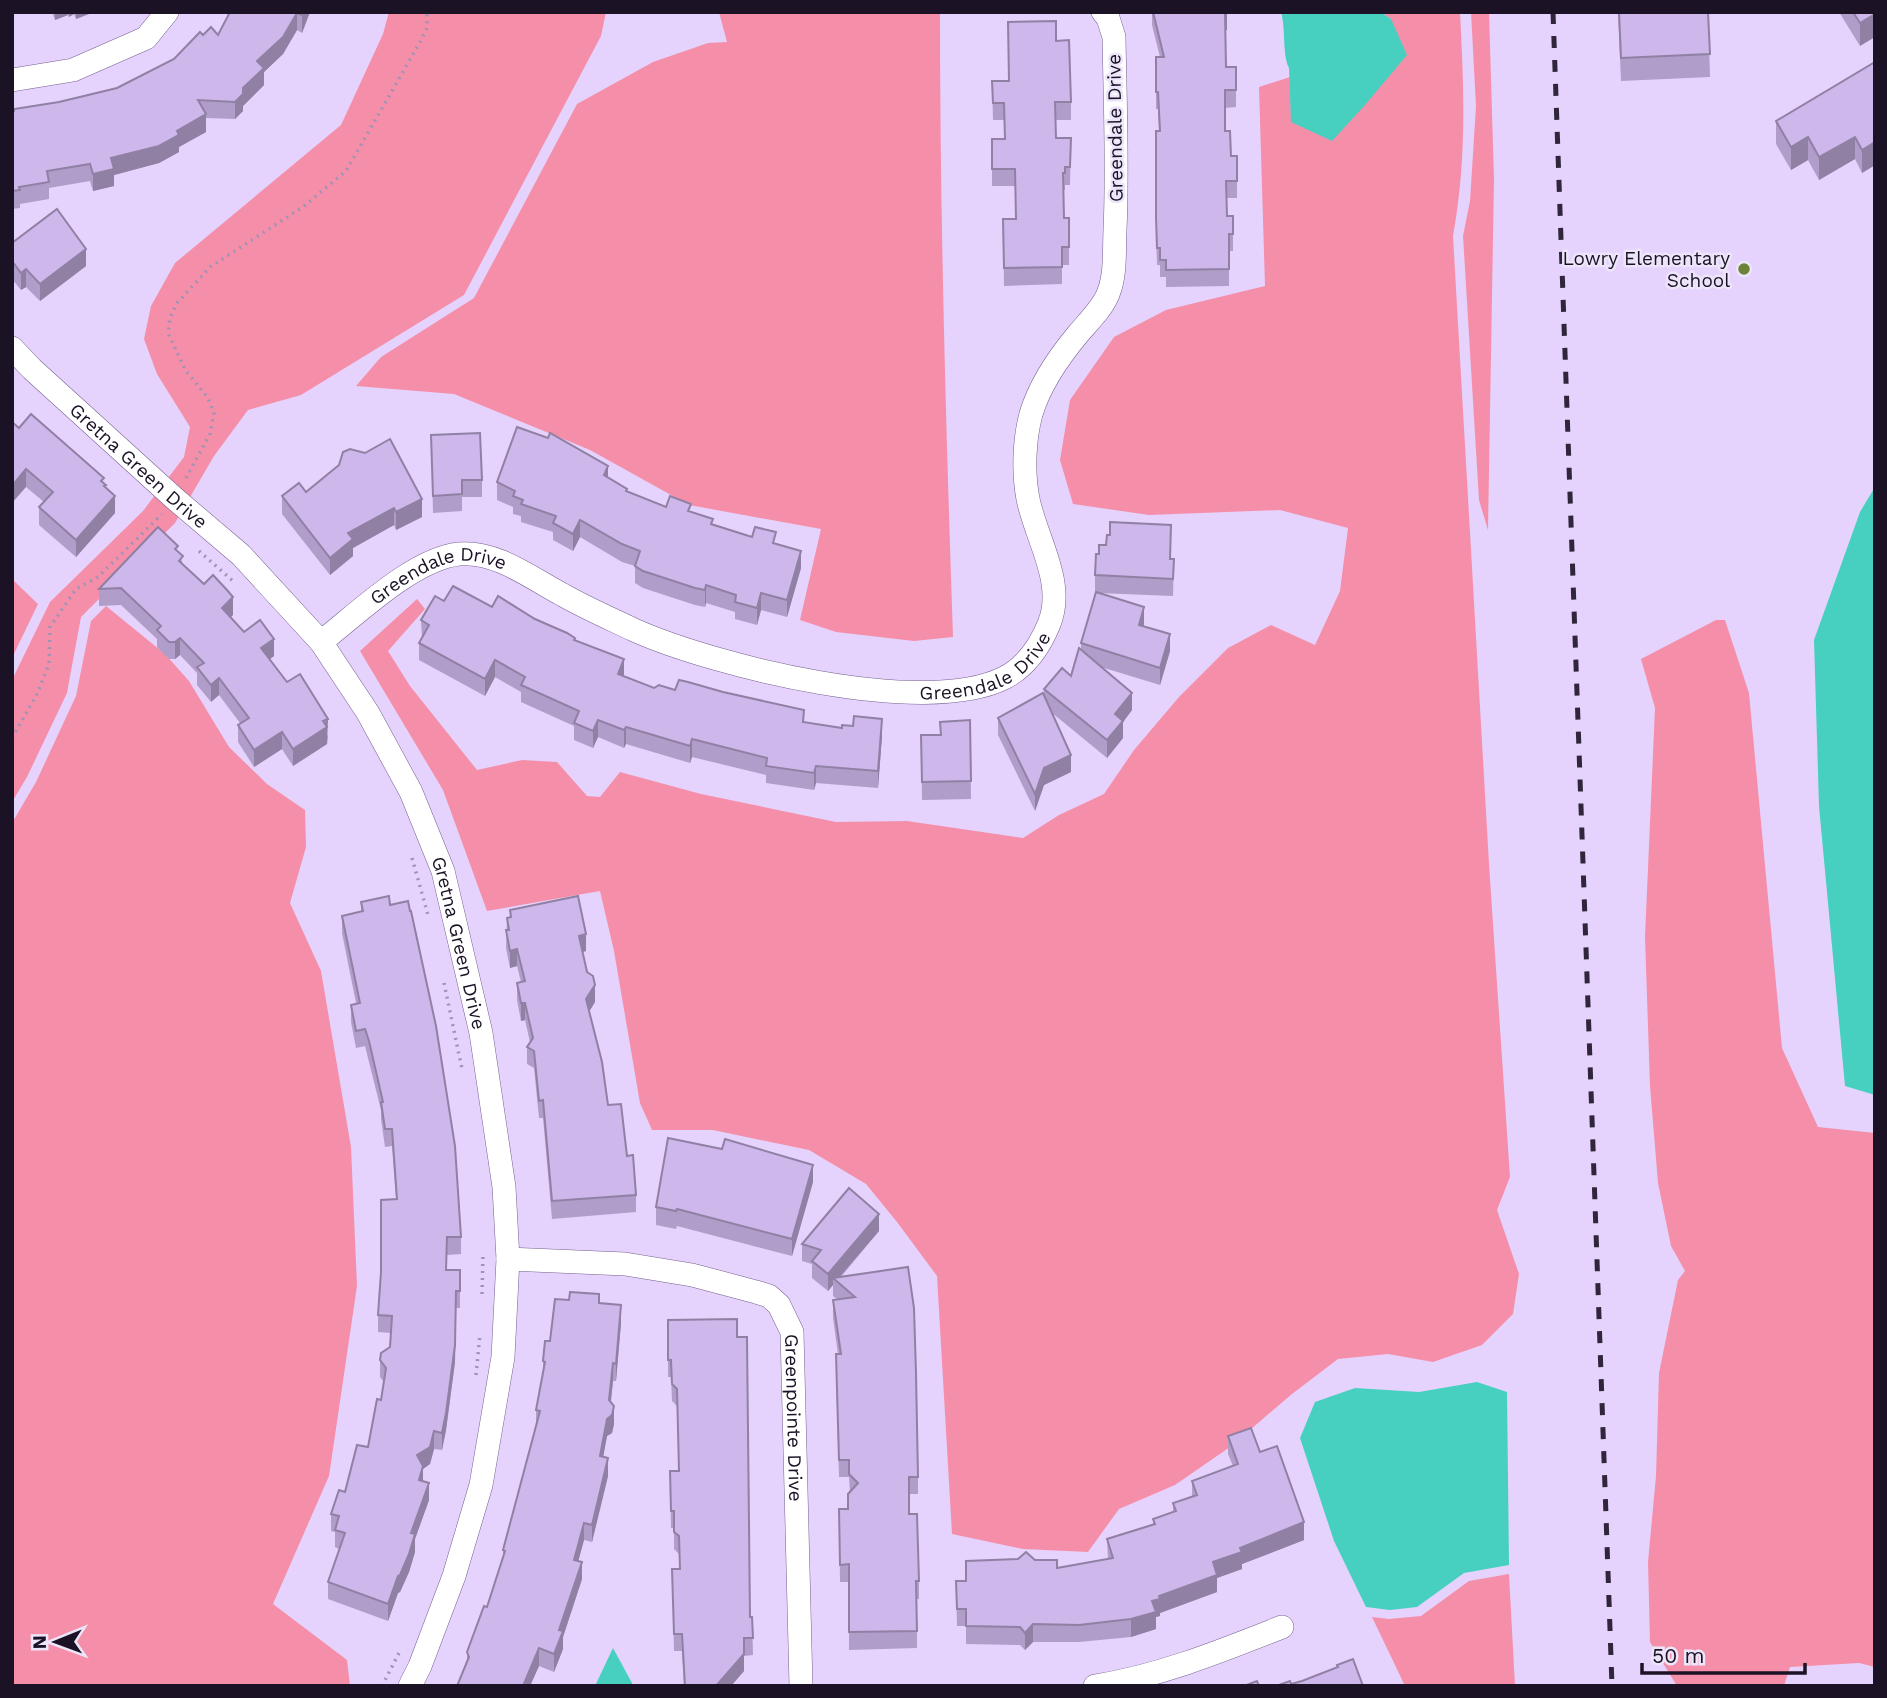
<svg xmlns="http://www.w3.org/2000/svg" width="1887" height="1698" viewBox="0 0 1887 1698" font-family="'Work Sans',sans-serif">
	<rect width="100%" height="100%" fill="#e5d3fd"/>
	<g fill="#f58fa9">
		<polygon points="389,12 606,12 601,36 464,295 301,395 248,410 214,456 175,523 81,617 67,693 27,777 12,802 12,680 50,602 143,511 184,457 190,427 157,374 144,339 151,306 175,263 341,125 383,34"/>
		<path d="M719,12H940C940,221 946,429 953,637L914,641L836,632L800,620L821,529L689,505L590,450L454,394L356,386L381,357L474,298L577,104L653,62L708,43L727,42Z"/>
		<path d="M1381,12H1460C1464,89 1467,159 1453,236L1489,864L1510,1177L1497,1210L1519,1274L1513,1314L1482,1345L1433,1362L1388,1354L1338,1359L1292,1394L1230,1447L1175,1485L1119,1509L1088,1552L1023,1549L952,1534L937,1276L897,1222L866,1184L809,1150L713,1130H652L640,1103L614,951L600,891L487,911L443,790L360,651L417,599L425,609L388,651L410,686L477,770L522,760L557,762L587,796L600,797L620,772L701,794L836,822L907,821L1023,838L1059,815L1104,794L1134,750L1179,697L1228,648L1271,625L1315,645L1340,591L1348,528L1280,510L1149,515L1073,504L1060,460L1070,400L1114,337L1166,310L1265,286L1259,87L1290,77L1291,122L1391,19Z"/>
		<polygon points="1471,12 1489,12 1494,179 1488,530 1479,500 1463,236 1470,201 1476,106"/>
		<polygon points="12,579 38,604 12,658"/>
		<polygon points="106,606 165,654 189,681 229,747 267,784 305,810 306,847 290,903 321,971 351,1147 357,1286 329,1476 273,1604 347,1660 350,1686 12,1686 12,823 36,782 76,696 91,621"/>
		<polygon points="1716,620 1725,620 1749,693 1782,1048 1818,1127 1875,1133 1875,1667 1859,1663 1790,1667 1784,1686 1677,1686 1650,1642 1648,1562 1656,1476 1659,1373 1678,1280 1685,1271 1671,1246 1658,1183 1650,1086 1645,937 1655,708 1641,659"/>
		<polygon points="1509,1574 1515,1686 1405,1686 1372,1617 1389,1619 1421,1616 1469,1581"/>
	</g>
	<g fill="#47d0c0">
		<path d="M1281,12H1381L1391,19L1407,55L1365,105L1332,141L1291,122L1289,68C1282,54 1286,29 1281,12Z"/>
		<polygon points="1875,487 1875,1095 1845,1086 1819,806 1814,640 1860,512"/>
		<polygon points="1477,1382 1507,1392 1509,1565 1464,1573 1417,1607 1390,1610 1366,1607 1334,1541 1300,1438 1315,1402 1355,1388 1419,1392"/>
		<polygon points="613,1648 632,1683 632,1686 595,1686"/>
	</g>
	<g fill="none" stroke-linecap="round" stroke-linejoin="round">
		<defs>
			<g id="minor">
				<polyline points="12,80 73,70 146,38 167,12"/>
				<path id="s1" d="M12,348L32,369L174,498L241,555L321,642L368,713L411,792L443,871L481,1033L504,1187L508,1259L503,1357L481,1485L454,1576L420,1666L410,1686"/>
				<path id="s2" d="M321,642C357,614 413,559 459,554C497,551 531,578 563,595C586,608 611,619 634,630C715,666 924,718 1004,678C1026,667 1040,646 1049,624C1066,583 1036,539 1028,499C1023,473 1024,440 1031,414C1040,384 1058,358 1078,334C1088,322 1102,309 1108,294C1116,275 1114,251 1115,230C1118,166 1115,101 1114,37L1108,18L1103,12"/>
				<path id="s3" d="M508,1259L625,1264L692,1275L756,1292L769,1296L779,1305L792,1332L801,1686"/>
				<path d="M1095,1686C1160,1676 1221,1651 1282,1627"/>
			</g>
		</defs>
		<use href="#minor" stroke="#74608f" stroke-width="24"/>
		<g stroke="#a192b5" stroke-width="3.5" stroke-dasharray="2 5" stroke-linecap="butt">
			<polyline points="186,478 210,434 214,413 208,398 186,371 168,333 170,318 177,303 210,267 303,207 346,171 420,42 427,28 427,12"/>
			<polyline points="199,551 233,581"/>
			<polyline points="12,738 37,694 49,664 50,627 76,589 98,577 162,514"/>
			<polyline points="412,858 428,915"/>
			<polyline points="444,983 462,1069"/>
			<polyline points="482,1294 483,1253"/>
			<polyline points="476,1375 480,1334"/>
			<polyline points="382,1686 400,1651"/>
		</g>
		<use href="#minor" stroke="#fff" stroke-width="23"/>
		<polyline stroke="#30263c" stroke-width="5" stroke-dasharray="12 12" stroke-linecap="butt" points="1553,12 1612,1686"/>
	</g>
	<g fill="#b09dca">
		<polygon points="52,12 94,12 76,19 74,14 69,17 68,15 55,20"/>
		<polygon points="230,12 310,12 302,33 297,30 283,54 264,72 264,85 243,106 243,111 235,119 206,118 206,132 179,147 179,152 159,163 114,175 114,186 93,191 90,181 49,188 49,199 20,204 20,208 12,209 12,112 59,102 117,88 174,59 203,35 218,35"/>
		<polygon points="1152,12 1227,12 1227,30 1225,30 1226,67 1236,67 1236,107 1225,108 1225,131 1237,181 1237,198 1227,198 1227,216 1233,216 1233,251 1229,251 1229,286 1166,287 1166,277 1160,277 1160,265 1157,265 1156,235 1156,131 1159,131 1158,109 1156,109 1156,57 1160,57 1152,25"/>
		<polygon points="1618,12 1708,12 1710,77 1621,81"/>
		<polygon points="1839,12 1875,12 1860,46"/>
		<polygon points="1056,41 1071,102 1071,120 1056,120 1056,138 1071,138 1070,185 1065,185 1065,190 1064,190 1064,218 1069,218 1069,265 1062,265 1062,284 1004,286 1003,219 1015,219 1015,186 992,186 992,139 1004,139 1004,120 993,120 992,81 1009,81"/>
		<polygon points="1875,62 1875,165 1862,173 1855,159 1819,180 1808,160 1791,170 1776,144 1776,121"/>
		<polygon points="12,243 86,266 40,301 26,287 21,290 12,279"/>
		<polygon points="19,428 104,484 115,513 76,557 39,525 39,507 44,502 26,487"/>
		<polygon points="431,435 482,480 482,497 462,497 462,511 433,513"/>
		<polygon points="339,465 422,517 396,530 394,525 353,548 353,556 330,575 282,514 282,496 306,492"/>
		<polygon points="608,478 627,491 666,507 691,512 713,524 776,544 801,568 787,617 761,610 757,625 735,619 735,612 706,603 705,607 695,605 643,588 635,583 635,566 622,562 580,537 573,551 553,540 553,532 521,522 521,516 513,514 513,507 497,500 497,482"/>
		<polygon points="1171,542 1170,559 1174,559 1173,596 1097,593 1144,624 1144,626 1170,651 1160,685 1101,667 1132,710 1123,722 1123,738 1107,758 1051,712 1071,772 1044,785 1035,811 998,735 998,718 1044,697 1044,689 1071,676 1081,650 1081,643 1095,593 1095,575"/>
		<polygon points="178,551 183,564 233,615 230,617 244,632 274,656 269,659 328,736 327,744 293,766 282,749 254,767 238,742 238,725 240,723 219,695 211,702 197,685 197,673 180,655 175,659 169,659 157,647 157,639 121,605 99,606 99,589"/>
		<polygon points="444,601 492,607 535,619 575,640 624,676 654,688 675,690 804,722 882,736 878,788 816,783 814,790 766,783 766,775 692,757 690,763 626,744 624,748 598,737 593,748 574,740 574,726 521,702 521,692 495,677 485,696 419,660 419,643 422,638 421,620"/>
		<polygon points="970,720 971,799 922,800 921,735 940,735"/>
		<polygon points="361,902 461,1237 461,1254 447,1255 447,1270 460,1270 460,1308 456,1308 455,1362 446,1430 442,1450 434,1449 430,1464 423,1469 423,1481 429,1500 415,1539 415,1552 409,1572 400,1592 398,1593 388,1621 328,1599 328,1582 339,1549 335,1547 335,1532 331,1531 331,1514 345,1492 368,1447 381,1400 384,1382 380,1377 380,1360 390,1347 391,1333 378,1332 378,1315 396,1199 392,1146 385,1147 381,1119 381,1110 365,1046 356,1048 351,1022 351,1005 356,1003 342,933 342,916 361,912"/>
		<polygon points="510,910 586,951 583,952 595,1002 589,1011 608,1105 627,1156 636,1195 636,1212 552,1219 543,1118 539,1118 534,1068 527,1064 527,1047 530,1042 525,1020 521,1021 517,1000 517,983 521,982 517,966 510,968 506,948 507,918 510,917"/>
		<polygon points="813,1182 792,1256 677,1226 676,1229 656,1225 656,1207"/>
		<polygon points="879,1231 840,1278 908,1267 918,1477 918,1494 909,1494 909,1514 919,1581 919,1599 917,1599 917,1648 849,1650 849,1582 840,1582 839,1509 848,1509 850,1492 849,1477 839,1477 836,1371 838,1354 833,1318 833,1300 838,1300 833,1296 833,1285 828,1291 812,1278 812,1264 802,1261 802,1244"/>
		<polygon points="599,1303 621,1323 616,1381 613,1381 611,1402 614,1424 612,1433 607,1436 603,1457 608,1476 592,1542 584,1540 578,1561 582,1579 563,1637 563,1649 554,1672 539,1666 530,1686 457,1686 467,1661 467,1652 487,1607 503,1557 503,1550 536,1426 536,1410 543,1374 543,1361 550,1341"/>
		<polygon points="668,1320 750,1617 752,1617 753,1655 744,1656 744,1671 731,1686 684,1686 682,1651 674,1651 672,1569 680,1569 679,1554 674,1549 674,1528 671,1528 670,1471 679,1471 677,1406 672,1401 671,1377 668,1377"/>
		<polygon points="1228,1436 1260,1452 1304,1540 1242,1564 1242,1569 1217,1578 1217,1592 1160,1613 1160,1616 1156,1617 1156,1629 1131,1637 1079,1642 1033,1642 1025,1650 1020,1645 966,1644 966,1626 957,1626 956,1581 966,1581 1035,1560 1057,1568 1108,1559 1107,1539 1153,1524 1153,1519 1173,1512 1173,1503 1192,1496 1192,1481 1233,1466 1228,1454"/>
	</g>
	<g fill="#9080a4">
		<polygon points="55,12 68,12 68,15 55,20"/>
		<polygon points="69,12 74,12 74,14 69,17"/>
		<polygon points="76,12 94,12 76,19"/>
		<polygon points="303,12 310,12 302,33 302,15"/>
		<polygon points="297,13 297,30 283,54 264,72 264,85 243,106 243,111 235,119 235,102 257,61"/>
		<rect x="1225" y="13" width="2" height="17"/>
		<polygon points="1875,14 1875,37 1860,46 1860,23"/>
		<polygon points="206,114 206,132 179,147 179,152 159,163 114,175 114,186 93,191 93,174 111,158 177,131"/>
		<polygon points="1808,137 1808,160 1791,170 1791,147"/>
		<polygon points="1855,137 1855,159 1819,180 1819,157"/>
		<polygon points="1875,142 1875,165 1862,173 1862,150"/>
		<polygon points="86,249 86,266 40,301 40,284"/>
		<polygon points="26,269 26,287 21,290 21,273"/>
		<polygon points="608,466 608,483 604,475"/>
		<polygon points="26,469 26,487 12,503 12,486"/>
		<polygon points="115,496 115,513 76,557 76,540"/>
		<polygon points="422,499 422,517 396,530 396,512"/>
		<polygon points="394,508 394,525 353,548 353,556 330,575 330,558 348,533"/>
		<polygon points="580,520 580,537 573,551 573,534"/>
		<polygon points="801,551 801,568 787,617 787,600"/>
		<polygon points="706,585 706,603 705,607 705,590"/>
		<polygon points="761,593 761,610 757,625 757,608"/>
		<polygon points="233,597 233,615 222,626 222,608"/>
		<polygon points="1144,607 1144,624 1139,642 1139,625"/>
		<polygon points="1170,634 1170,651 1160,685 1160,668"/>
		<polygon points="180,638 180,655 175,659 175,642"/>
		<polygon points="274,639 274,656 261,666 261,648"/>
		<polygon points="624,659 624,676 618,674"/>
		<polygon points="495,660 495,677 485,696 485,679"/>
		<polygon points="219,678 219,695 211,702 211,685"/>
		<polygon points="1132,693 1132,710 1123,722 1123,738 1107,758 1107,740 1115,714"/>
		<polygon points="328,719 327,744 293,766 293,749"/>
		<polygon points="882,719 882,736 878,788 878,771"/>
		<polygon points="598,720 598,737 593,748 593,731"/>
		<polygon points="626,727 626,744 624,748 624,730"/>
		<polygon points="282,732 282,749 254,767 254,750"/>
		<polygon points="692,739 692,757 690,763 690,746"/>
		<polygon points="1071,755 1071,772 1044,785 1035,811 1035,794 1044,768"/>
		<polygon points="816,766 816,783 814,790 814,773"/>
		<polygon points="586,934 586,951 579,953 579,936"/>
		<polygon points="517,949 517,966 510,968 510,951"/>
		<polygon points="595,985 595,1002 586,1017 586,999"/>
		<polygon points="521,1003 525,1003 525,1020 521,1021"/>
		<polygon points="813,1165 813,1182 792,1256 792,1239"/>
		<polygon points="879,1214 879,1231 836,1281 833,1278 833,1285 828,1291 828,1274"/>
		<polygon points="456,1291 455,1362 446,1430 442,1450 442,1433"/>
		<polygon points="621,1305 621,1323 616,1381 616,1364"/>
		<polygon points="613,1363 613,1381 609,1417 609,1400"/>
		<polygon points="614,1406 614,1424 612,1433 607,1436 600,1474 600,1456 607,1419"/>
		<polygon points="434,1431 434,1449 430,1464 423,1469 423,1483 419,1480 417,1455"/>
		<polygon points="608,1458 608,1476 592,1542 592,1525"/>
		<polygon points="429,1483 429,1500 415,1539 415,1552 409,1572 400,1592 398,1593 388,1621 388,1604"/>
		<polygon points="1304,1522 1304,1540 1242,1564 1242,1569 1217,1578 1217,1592 1160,1613 1160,1616 1156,1617 1156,1629 1131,1637 1131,1619 1152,1601 1213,1562 1240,1548"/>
		<polygon points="584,1523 584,1540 574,1577 574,1560"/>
		<polygon points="582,1562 582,1579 563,1637 563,1649 554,1672 554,1654 559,1630"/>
		<polygon points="1033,1624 1033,1642 1025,1650 1025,1633"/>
		<polygon points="539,1648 539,1666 530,1686 523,1686"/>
		<polygon points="744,1654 744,1671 731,1686 716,1686"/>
	</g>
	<g fill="#cdb7eb" stroke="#9080a4" stroke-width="2">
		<polygon points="230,12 303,12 302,15 297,13 283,37 257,61 264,68 243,88 243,94 235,102 198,100 206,114 177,131 179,135 159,146 111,158 114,169 93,174 90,164 47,171 49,182 19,187 20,190 12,191 12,112 14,111 14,109 59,102 117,88 174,59 200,32 203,35 211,27 218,35"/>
		<polygon points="1153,12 1227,12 1225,13 1226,67 1236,67 1236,90 1225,90 1225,131 1230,131 1231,156 1237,156 1237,181 1226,181 1227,216 1233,216 1233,234 1229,234 1229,269 1166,270 1166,260 1160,260 1160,248 1157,248 1156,218 1156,131 1160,131 1158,92 1156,92 1156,57 1164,57"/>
		<polygon points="1619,12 1708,12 1710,54 1621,58"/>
		<polygon points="1853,12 1875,12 1875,14 1860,23"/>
		<polygon points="1056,21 1056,41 1069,40 1071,102 1055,102 1056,138 1071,138 1070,167 1065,167 1065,173 1063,173 1064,218 1069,218 1069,247 1062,247 1062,267 1004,268 1003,219 1016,219 1015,169 992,169 992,139 1005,139 1004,103 993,103 992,81 1009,81 1008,22"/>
		<polygon points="1875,62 1875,142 1862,150 1855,137 1819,157 1808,137 1791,147 1776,121"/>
		<polygon points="57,209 86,249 40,284 26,269 21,273 12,261 12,243"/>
		<polygon points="31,414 104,478 101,481 106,485 104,486 115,496 76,540 39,507 53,492 26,469 12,486 12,422 19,428"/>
		<polygon points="517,427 548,438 550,433 608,466 604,475 627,489 626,491 666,507 670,496 691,504 688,511 713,519 711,524 752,537 755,527 776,532 773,543 801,551 787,600 761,593 757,608 735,602 736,595 706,585 705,590 695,588 643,571 635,566 640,551 622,544 580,520 573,534 553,523 556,516 521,504 523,500 513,496 515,491 497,482"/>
		<polygon points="480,433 482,480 462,480 462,494 433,496 431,435"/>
		<polygon points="390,439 422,499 396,512 394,508 348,533 353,539 330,558 282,496 299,483 306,492 339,465 343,452 350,449 365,453"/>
		<polygon points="1110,522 1171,525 1170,559 1174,559 1173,579 1095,575 1096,554 1099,554 1099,545 1106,545 1107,535 1110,535"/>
		<polygon points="158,527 178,546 175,549 183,556 179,561 204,584 213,575 227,590 233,597 222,608 244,632 260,620 274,639 261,648 287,682 300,674 328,719 323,721 327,727 293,749 282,732 254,750 238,725 249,718 219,678 211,685 197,667 204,663 180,638 175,642 169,642 157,630 161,626 121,588 99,589"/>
		<polygon points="453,586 492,607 498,596 535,619 567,633 575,638 574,640 624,659 618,674 654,688 659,685 675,690 679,680 688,682 723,692 804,710 803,722 842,728 842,725 853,726 854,716 882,719 878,771 816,766 814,773 766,766 767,758 692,739 690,746 626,727 624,730 598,720 593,731 574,723 579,711 521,685 525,677 495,660 485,679 419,643 429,625 421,620 435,596 444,601"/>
		<polygon points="1096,592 1144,607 1139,625 1170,634 1160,668 1081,643"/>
		<polygon points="1079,648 1132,693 1115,714 1123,721 1107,740 1044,689 1062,668 1071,676"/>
		<polygon points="1043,693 1071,755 1044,768 1035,794 998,718"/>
		<polygon points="970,720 971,781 922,782 921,735 941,735 940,722"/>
		<polygon points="389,896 390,905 408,901 410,911 411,911 436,1026 455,1146 461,1237 447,1237 446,1270 460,1270 460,1291 456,1291 455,1345 446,1413 442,1433 434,1431 430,1447 417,1455 423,1466 419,1480 429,1483 411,1533 415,1534 409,1554 400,1575 398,1576 388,1604 328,1582 345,1533 335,1530 339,1516 331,1514 339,1490 345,1492 357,1445 368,1447 377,1399 381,1400 386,1368 380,1360 381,1353 390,1347 392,1316 378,1315 381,1272 381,1200 397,1199 392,1129 385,1129 381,1102 383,1102 369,1041 365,1029 356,1031 351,1005 360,1003 342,916 363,911 361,902"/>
		<polygon points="578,896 586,934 579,936 587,972 593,976 595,985 586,999 602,1062 608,1105 621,1104 627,1156 633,1155 636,1195 552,1201 543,1100 539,1101 534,1051 527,1047 533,1038 525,1003 521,1003 517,983 525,981 517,949 510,951 506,930 509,930 507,918 511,917 510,910"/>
		<polygon points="668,1138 722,1149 725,1139 813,1165 792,1239 677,1209 676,1211 656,1207"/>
		<polygon points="849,1188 879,1214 828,1274 812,1261 821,1250 802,1244"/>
		<polygon points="908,1267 914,1308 916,1373 918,1477 909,1477 909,1514 917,1514 919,1581 916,1581 917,1631 849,1632 849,1564 840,1565 839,1509 848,1509 848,1494 858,1483 849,1474 849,1460 839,1460 836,1354 841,1354 833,1300 855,1297 833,1278"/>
		<polygon points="570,1292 599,1294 599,1303 621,1305 616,1364 613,1363 609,1400 614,1406 612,1415 607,1419 600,1456 608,1458 592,1525 584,1523 574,1560 582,1562 559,1630 563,1631 554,1654 539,1648 523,1686 457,1686 469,1657 467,1652 484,1606 487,1607 505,1551 503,1550 540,1411 536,1410 545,1362 543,1361 545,1341 550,1341 555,1299 569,1300"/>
		<polygon points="737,1319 737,1337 747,1337 750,1617 752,1617 753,1638 744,1638 744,1654 716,1686 685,1686 682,1634 674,1634 672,1569 680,1569 679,1536 674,1532 674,1511 671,1511 670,1471 679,1471 677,1389 672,1384 671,1360 668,1360 668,1320"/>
		<polygon points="1251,1428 1260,1452 1277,1446 1304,1522 1240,1548 1242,1552 1213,1562 1217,1575 1159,1596 1160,1599 1152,1601 1156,1612 1131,1619 1079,1625 1033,1624 1025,1633 1020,1627 966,1626 966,1609 957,1609 956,1581 966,1581 966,1561 1018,1559 1026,1552 1035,1560 1057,1560 1057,1568 1113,1558 1107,1539 1155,1524 1153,1519 1176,1511 1173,1503 1197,1495 1192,1481 1238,1464 1228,1436"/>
		<polygon points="1353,1659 1363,1686 1276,1686 1290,1681 1291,1684 1302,1681 1338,1667 1337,1665"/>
		<polygon points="1257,1681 1259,1686 1244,1686"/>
	</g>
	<circle fill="#6b8336" stroke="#ede5fa" stroke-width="2.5" cx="1744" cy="269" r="7"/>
	<g text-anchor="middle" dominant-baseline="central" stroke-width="5" stroke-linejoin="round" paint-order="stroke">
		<g font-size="19" fill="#1b1225" stroke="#ede5fa">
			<text transform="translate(1115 128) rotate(-91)">Greendale Drive</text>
			<text stroke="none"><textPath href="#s1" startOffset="173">Gretna Green Drive</textPath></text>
			<text stroke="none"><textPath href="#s2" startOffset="140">Greendale Drive</textPath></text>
			<text stroke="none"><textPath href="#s2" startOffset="726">Greendale Drive</textPath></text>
			<text stroke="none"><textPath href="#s1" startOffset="761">Gretna Green Drive</textPath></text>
			<text stroke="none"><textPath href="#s3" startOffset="394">Greenpointe Drive</textPath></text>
		</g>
		<g font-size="19" fill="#1b1225" stroke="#ede5fa" text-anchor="end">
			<text x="1730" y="258">Lowry Elementary<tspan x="1730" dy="22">School</tspan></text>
		</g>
	</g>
	<rect width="1887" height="1698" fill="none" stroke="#1b1225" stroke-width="28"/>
	<g transform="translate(56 1642) rotate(269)" stroke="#ede5fa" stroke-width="5" paint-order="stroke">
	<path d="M0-5L12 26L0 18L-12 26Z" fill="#1b1225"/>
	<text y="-10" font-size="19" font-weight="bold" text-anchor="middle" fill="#1b1225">N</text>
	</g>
	<path d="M1642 1663v10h163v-10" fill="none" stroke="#1b1225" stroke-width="3.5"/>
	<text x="1652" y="1663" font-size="21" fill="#1b1225" stroke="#ede5fa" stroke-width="5" paint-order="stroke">50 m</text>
</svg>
